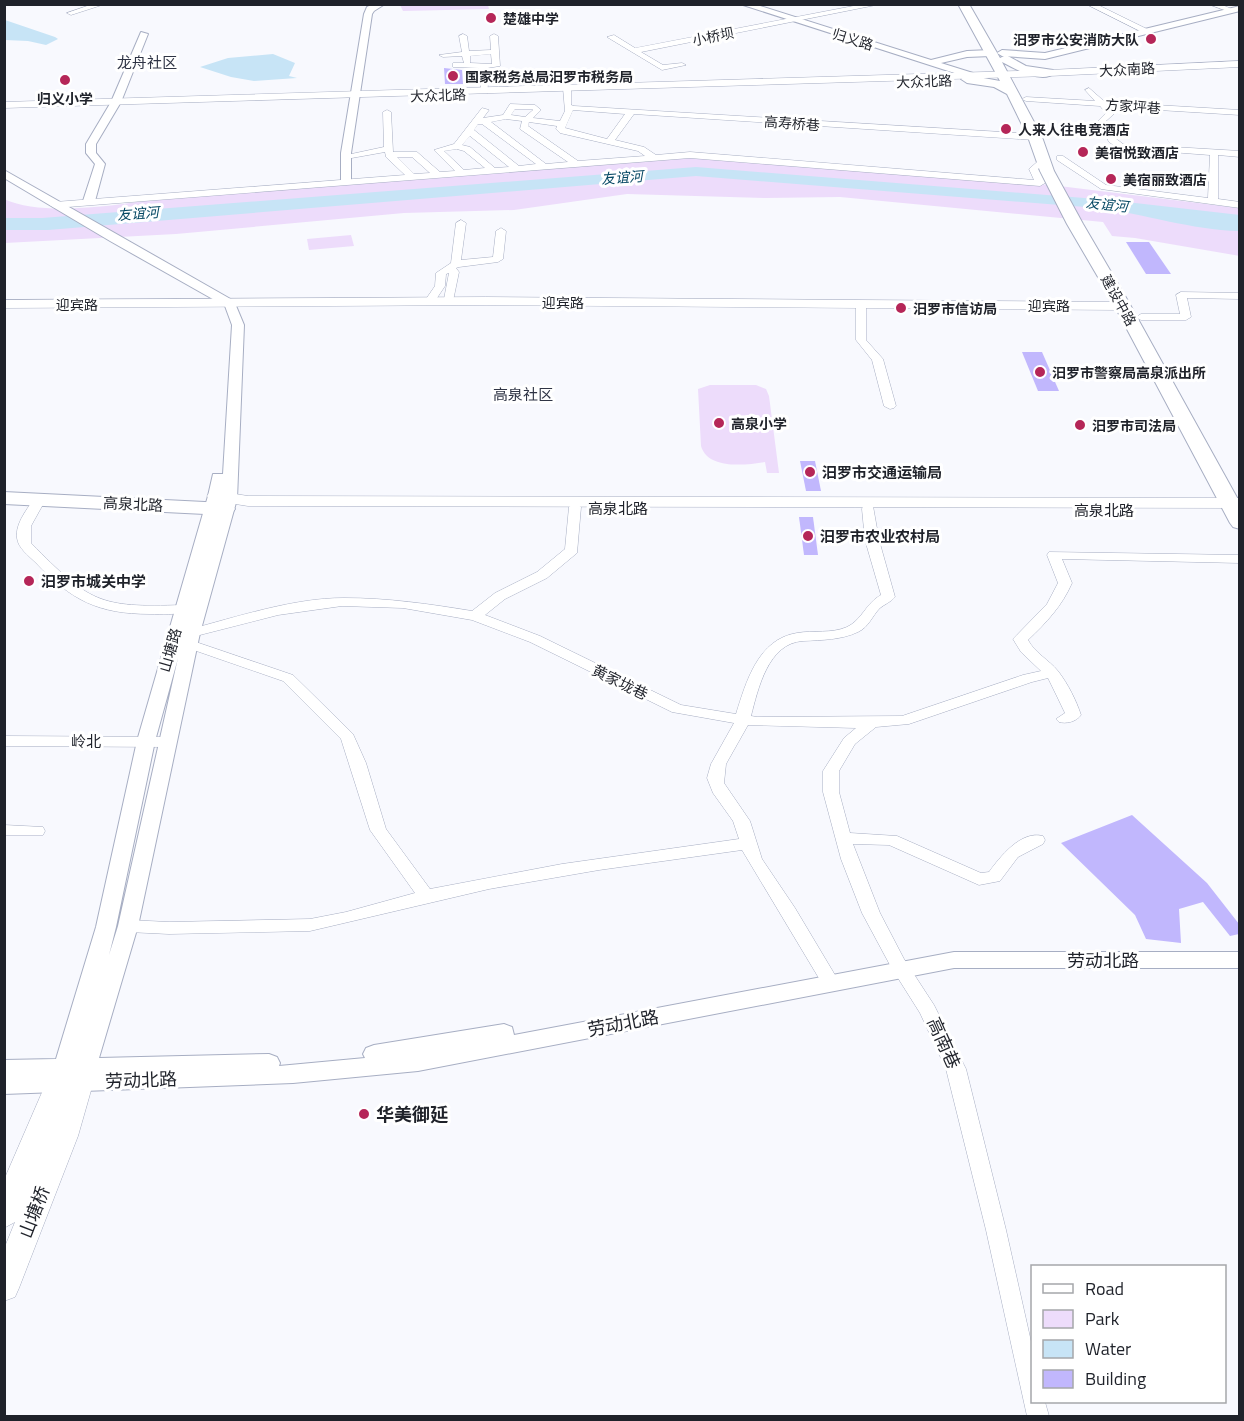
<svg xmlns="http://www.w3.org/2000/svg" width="1244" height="1421" viewBox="0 0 1244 1421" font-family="'Titillium Web','Noto Sans SC',sans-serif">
	<rect width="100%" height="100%" fill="#f8f9fe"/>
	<g fill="#eddcfb">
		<polygon points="400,5 488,5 489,9 403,11"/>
		<path d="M682,157L1051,185L1239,208L1240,256L1135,238L1112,236L1103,222L840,197L766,198L627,194L514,210L404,213L176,234L5,243L4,199C53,221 144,199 197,194C359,182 520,169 682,157Z"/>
		<polygon points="351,235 354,246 309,250 307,239"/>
		<path d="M710,385H756L766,389L769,396L779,473H767L765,462C746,465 708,470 701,446L698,389Z"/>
	</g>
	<g fill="#c7e4f6">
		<polygon points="5,20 55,37 58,39 46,45 28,41 5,40"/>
		<polygon points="273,54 295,63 289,76 297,78 254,81 231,77 200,67 228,58"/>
		<path d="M696,167L1109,200L1240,215L1239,231C1191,230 1146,214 1098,208L696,176L48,230H5V218H42Z"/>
	</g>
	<g fill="#c1b7fd">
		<polygon points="444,68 462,70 463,84 445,84"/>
		<polygon points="1126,242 1149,242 1171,274 1146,274"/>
		<polygon points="1022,352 1042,352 1059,391 1038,391"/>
		<polygon points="800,461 815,461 821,491 806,491"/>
		<polygon points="799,517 813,517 818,555 804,555"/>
		<polygon points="1132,815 1207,883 1239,924 1239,934 1230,936 1203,902 1179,909 1181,943 1146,939 1135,915 1061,843"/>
	</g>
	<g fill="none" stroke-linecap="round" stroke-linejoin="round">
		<defs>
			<g id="minor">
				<polygon points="93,4 105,4 71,15 67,13"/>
				<polygon points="864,4 881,4 641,52 663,65 682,63 686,65 662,70 607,37 614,35 635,48"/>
				<polygon points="1086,4 1096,4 1151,31 1144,33"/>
				<polygon points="1208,4 1220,4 1234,10 1230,12"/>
				<path d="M463,34L467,36L469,51L491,50L490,36L494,34L498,36L500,66L487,68L488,93L481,91L479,68L453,67V63H464L462,56L443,57L439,55L462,52L459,36ZM491,54L492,64L470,63V56Z"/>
				<path d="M567,86L571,88V105L574,106L1035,134L1039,137L1035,140L634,114L615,140L644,147L656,155L690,152L1034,180L1029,169L1044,156L1048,159L1038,169L1045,183L1040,186L690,158L55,208L50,205L55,202L405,175L386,157L385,152L346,159L342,156L384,147L383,112L387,110L391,112L393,152H417L440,172L455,171L434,150L454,144L482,108L489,110L483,118L503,115L510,104L535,105L541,110L533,118L560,121L565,111L563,88ZM515,109H532L533,110L525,117L511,115ZM573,110L625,114L607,139L565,128ZM506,119L522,121L520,129L568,162L546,164L491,122ZM529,122L557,126L556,129L560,133L638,151L645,156L578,161L528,126ZM478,124H482L536,164L519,166L474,130ZM470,136L509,167L495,168L470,147L462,145ZM457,149L464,151L485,168L464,170L444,151ZM397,157H412L430,173L414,174Z"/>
				<polygon points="1089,88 1105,102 1240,110 1240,115 1110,107 1115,113 1106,121 1115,138 1123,144 1240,151 1240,157 1218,155 1218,199 1240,202 1240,208 1101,189 1057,160 1057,156 1063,156 1106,185 1208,198 1210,155 1118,148 1109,142 1098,121 1106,113 1100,106 1026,101 1022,99 1026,97 1095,101 1085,90"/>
				<polygon points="461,220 466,223 461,260 493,257 496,231 501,228 506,231 503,259 498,262 459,267 456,268 459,272 453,301 444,299 449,273 446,274 445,286 435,301 427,301 426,299 435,286 436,273 451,263 456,223"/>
				<polygon points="1181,292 1240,293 1240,299 1187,298 1191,317 1186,320 1141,320 1136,317 1141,314 1180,314 1176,295"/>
				<polygon points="861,301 866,304 866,340 883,359 896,406 894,408 890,409 884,406 872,360 856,340 856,304"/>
				<path d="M40,495L46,499L31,526V543C89,602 99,608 182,605L187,606L189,609L187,612C175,615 162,614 150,614C98,614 71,600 36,563C29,556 18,548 17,538C15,523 28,508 36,496Z"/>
				<path d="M575,503L581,507L577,553L547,578L505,599L485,615L540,636L681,705L736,714C746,682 758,639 797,633C814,630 831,634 847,627C862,620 866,603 881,595L865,540L862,509L863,506H873L879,540L895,597C891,602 885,604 880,608C872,616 869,627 858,632C841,640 822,640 803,641C768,643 758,689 751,716L757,717L902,716L1023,675L1041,671L1021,652L1013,639L1047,604L1058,583L1047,555L1049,552L1240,555V563L1062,559L1072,583C1062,606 1046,623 1028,640C1035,653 1049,660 1058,671C1068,684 1076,700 1081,715C1076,722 1066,724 1059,722L1056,719L1065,713L1050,682L1048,678L1032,682L909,724L876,727L855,744L839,771V792L850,833L897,836L981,873L989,872C1000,857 1021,830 1043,836L1045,840L1043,844L1018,857L1000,881L979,885L889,845L853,844L880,913L904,959L934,1005L966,1069L1006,1230L1032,1346V1402H1045L1049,1416H1027L986,1230L946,1069L920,1013L891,967L862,913L841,859L823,792V771L844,738L856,728L748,725L726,764L724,783L750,821L762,859L795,908L835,975L832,980L826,982L820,980L742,850L599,870L489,889L310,931L169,934L128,932L122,930L119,926L122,922L128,920L169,922L310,919L346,912L415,893L370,830L341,739L283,681L185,647L183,644L185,641L190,640L293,675L353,734L366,763L386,829L430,889L562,864L739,839L733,821L713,793L707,778L711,764L734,723L672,712L530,642L472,620L403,608L342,606L278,615L192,637L185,633L187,630C237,617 293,598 344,598C388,598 429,604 472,611L495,593L537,572L565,549L569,507Z"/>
				<polygon points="4,736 168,737 176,742 168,747 4,746"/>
				<polygon points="4,825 43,827 45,831 43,835 4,835"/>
			</g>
			<g id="tertiary">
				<polygon points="373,4 385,4 374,11 372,14 351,153 351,180 346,183 341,180 341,153 364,14 367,7"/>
				<polygon points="740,4 754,4 931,60 967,51 991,50 996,53 991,56 967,57 941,63 973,73 975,75 970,78"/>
				<polygon points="1240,6 1240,11 1045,59 1002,56 997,53 1002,50 1045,53"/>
				<polygon points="141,32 148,34 121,102 96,144 96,153 105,164 95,201 93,203 85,203 83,201 95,164 86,153 86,144 111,102"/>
				<path d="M4,170L234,301L244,325L237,499L200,633L138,926L99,1058L269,1054L277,1057L280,1063L279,1066L365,1058L363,1054L366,1048L374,1045L504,1024L512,1027L514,1035L954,952H1240V968H954L418,1071L293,1083L4,1094V1060L56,1059L96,927L137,741L208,496L213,474H223L232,325L225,306L110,241L4,178ZM178,658L118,926L109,955L116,927L155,741Z"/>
			</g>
			<g id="secondary">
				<polygon points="1240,61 1240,67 1049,76 4,108 4,102 1049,70"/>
				<polygon points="486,297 1122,302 1129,306 1122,310 486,305 4,308 4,300"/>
				<polygon points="216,491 248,496 1240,498 1240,508 248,506 210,500 207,496 210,492"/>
				<polygon points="85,1056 94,1059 98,1066 78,1136 19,1288 15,1297 4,1301 4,1249 15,1222 4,1228 4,1180 56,1060 65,1057 75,1060"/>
			</g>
			<g id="primary">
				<path d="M958,4H969L1000,58L1006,55L1026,66L1053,70L1055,73C1042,84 1015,69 1002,62L1042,137L1054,171L1083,224L1128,301L1240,503V529L1233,527L1230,523L1112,301L1067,224L1040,171L1028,137L1007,94L994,87L967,83L961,79L967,75L1000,81Z"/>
				<polygon points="4,492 225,503 232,505 235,509 232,513 225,515 4,504"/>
			</g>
		</defs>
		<use href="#minor" stroke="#a7aec3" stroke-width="1"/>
		<use href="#tertiary" stroke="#a7aec3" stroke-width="2"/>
		<use href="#secondary" stroke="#a7aec3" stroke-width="1"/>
		<use href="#primary" stroke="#a7aec3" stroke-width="2"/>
		<use href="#minor" fill="#fff" fill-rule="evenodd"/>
		<use href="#tertiary" fill="#fff" fill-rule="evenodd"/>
		<use href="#secondary" fill="#fff" fill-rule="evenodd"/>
		<use href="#primary" fill="#fff" fill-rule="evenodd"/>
	</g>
	<g fill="#b52658" stroke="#fff" stroke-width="2">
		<circle cx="491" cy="18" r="6"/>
		<circle cx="1151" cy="39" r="6"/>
		<circle cx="453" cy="76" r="6"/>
		<circle cx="65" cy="80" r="6"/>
		<circle cx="1006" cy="129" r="6"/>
		<circle cx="1083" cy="152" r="6"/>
		<circle cx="1111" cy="179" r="6"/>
		<circle cx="901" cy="308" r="6"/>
		<circle cx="1040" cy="372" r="6"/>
		<circle cx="719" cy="423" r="6"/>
		<circle cx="1080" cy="425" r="6"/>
		<circle cx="810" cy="472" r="6"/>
		<circle cx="808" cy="536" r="6"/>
		<circle cx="29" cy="581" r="6"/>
		<circle cx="364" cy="1114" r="6"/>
	</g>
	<g text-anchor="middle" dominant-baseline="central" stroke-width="6" stroke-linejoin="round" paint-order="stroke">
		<g font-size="14" font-weight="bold" fill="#1f222a" stroke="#fff" text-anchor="start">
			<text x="503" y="18">楚雄中学</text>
			<text x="1139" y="39" text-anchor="end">汨罗市公安消防大队</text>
			<text x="465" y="76">国家税务总局汨罗市税务局</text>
			<text x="65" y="98" text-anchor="middle">归义小学</text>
			<text x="1018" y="129">人来人往电竞酒店</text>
			<text x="1095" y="152">美宿悦致酒店</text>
			<text x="1123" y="179">美宿丽致酒店</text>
			<text x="913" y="308">汨罗市信访局</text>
			<text x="1052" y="372">汨罗市警察局高泉派出所</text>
			<text x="731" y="423">高泉小学</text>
			<text x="1092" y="425">汨罗市司法局</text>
		</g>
		<g font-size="14" fill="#1f222a" stroke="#fff">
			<text transform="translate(713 36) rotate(-11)">小桥坝</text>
			<text transform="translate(853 39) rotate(17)">归义路</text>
			<text transform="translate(1127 69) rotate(-3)">大众南路</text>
			<text transform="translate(924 81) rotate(-2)">大众北路</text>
			<text transform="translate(438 95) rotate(-2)">大众北路</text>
			<text transform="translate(1133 106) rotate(4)">方家坪巷</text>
			<text transform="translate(792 123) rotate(4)">高寿桥巷</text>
			<text transform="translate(1119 300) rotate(61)">建设中路</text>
			<text x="563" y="302">迎宾路</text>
			<text x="77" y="304">迎宾路</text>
			<text x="1049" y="305">迎宾路</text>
		</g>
		<g font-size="14" font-style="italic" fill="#064864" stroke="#fff">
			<text transform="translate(622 177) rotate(-4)">友谊河</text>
			<text transform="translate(1107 204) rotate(6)">友谊河</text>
			<text transform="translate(138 213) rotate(-4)">友谊河</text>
		</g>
		<g font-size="15" fill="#2f3445" stroke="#fff">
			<text x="147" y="62">龙舟社区</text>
			<text x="523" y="394">高泉社区</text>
		</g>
		<g font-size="15" font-weight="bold" fill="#1f222a" stroke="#fff" text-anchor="start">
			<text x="822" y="472">汨罗市交通运输局</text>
			<text x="820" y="536">汨罗市农业农村局</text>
			<text x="41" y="581">汨罗市城关中学</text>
		</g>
		<g font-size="15" fill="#1f222a" stroke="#fff">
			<text transform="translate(133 504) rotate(3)">高泉北路</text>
			<text x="618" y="508">高泉北路</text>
			<text x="1104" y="510">高泉北路</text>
			<text transform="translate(170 650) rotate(-74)">山塘路</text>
			<text transform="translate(620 682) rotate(26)">黄家垅巷</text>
			<text x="86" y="741">岭北</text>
		</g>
		<g font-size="18" fill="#1f222a" stroke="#fff">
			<text x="1103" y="960">劳动北路</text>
			<text transform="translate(623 1023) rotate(-11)">劳动北路</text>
			<text transform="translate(944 1043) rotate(66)">高南巷</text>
			<text transform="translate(141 1080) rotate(-2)">劳动北路</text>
			<text transform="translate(34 1212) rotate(-69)">山塘桥</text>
		</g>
		<g font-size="18" font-weight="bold" fill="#1f222a" stroke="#fff" text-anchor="start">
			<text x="376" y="1114">华美御延</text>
		</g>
	</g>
	<rect width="1244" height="1421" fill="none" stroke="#1f222a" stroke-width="12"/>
	<rect x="1031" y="1265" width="195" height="138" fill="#ffffff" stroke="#a5a7aa" stroke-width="1.5"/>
	<rect x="1043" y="1284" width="30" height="9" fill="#ffffff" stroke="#a5a7aa" stroke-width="1.5"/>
	<text x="1085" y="1295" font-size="18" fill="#1f222a">Road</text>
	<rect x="1043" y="1310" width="30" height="18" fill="#eddcfb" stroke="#a5a7aa" stroke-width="1.5"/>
	<text x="1085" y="1325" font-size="18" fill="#1f222a">Park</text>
	<rect x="1043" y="1340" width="30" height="18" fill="#c7e4f6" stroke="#a5a7aa" stroke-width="1.5"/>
	<text x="1085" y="1355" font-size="18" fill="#1f222a">Water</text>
	<rect x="1043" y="1370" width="30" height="18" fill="#c1b7fd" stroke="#a5a7aa" stroke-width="1.5"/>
	<text x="1085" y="1385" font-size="18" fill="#1f222a">Building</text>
</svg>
